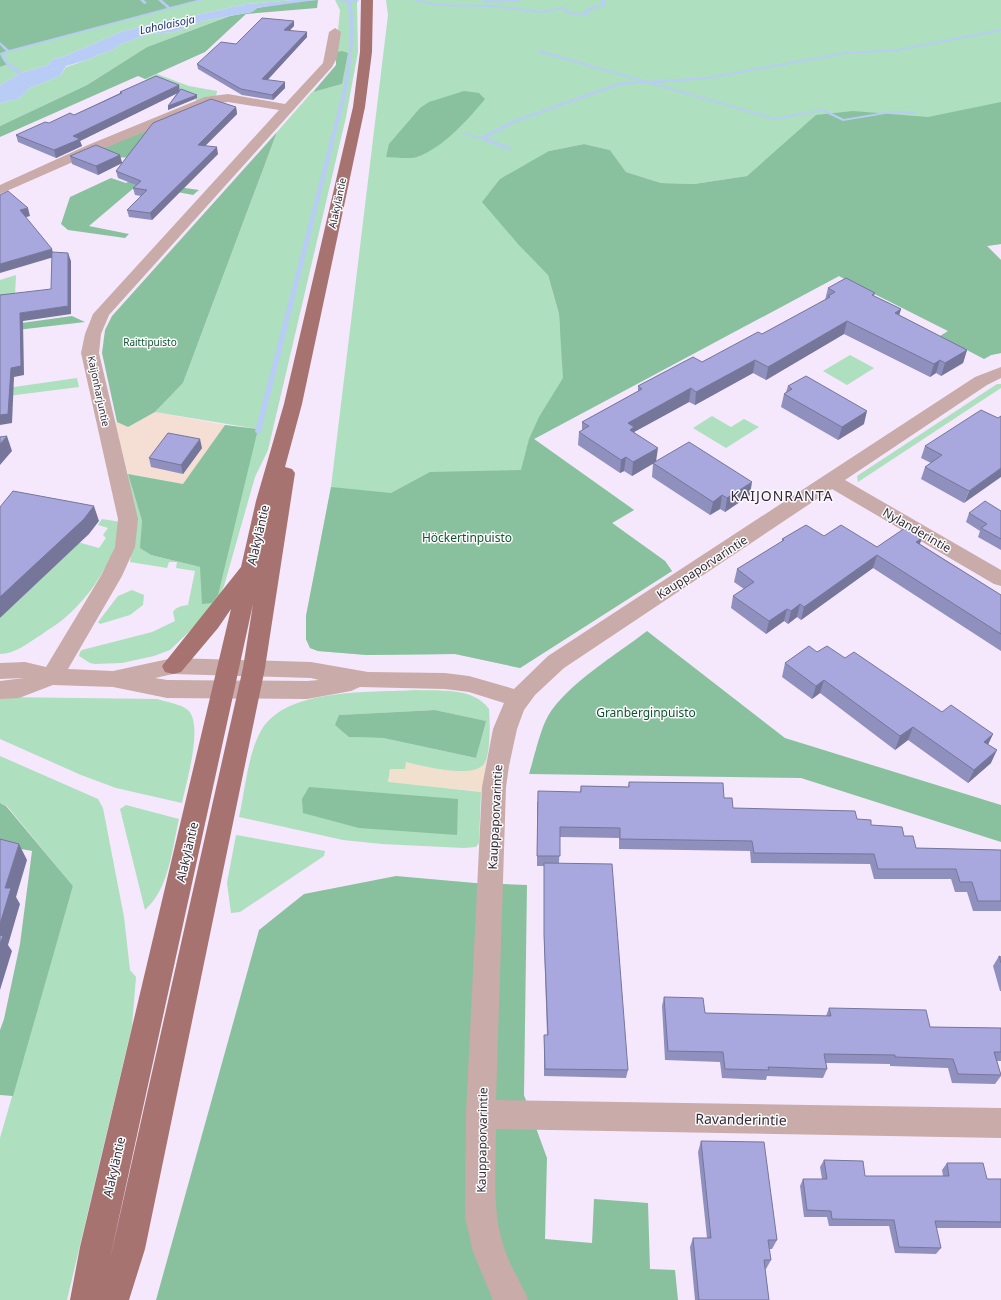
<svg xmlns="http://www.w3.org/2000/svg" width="1001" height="1300" viewBox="0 0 1001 1300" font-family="'Noto Sans',sans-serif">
	<rect width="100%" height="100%" fill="#f5e8fc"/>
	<polygon fill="#f5ded3" points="155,412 225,425 183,484 128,474 115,423 117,422 128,427"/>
	<polygon fill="#f2e0cf" points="487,756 482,795 481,792 477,791 388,783 390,769 406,762 427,767 467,771 484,764"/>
	<g fill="#aedfbf" fill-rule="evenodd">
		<polygon points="201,0 293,0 247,4 123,31 63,57 53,59 48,65 21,73 0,85 0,67 7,64 1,54 8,51"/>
		<path d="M335,0H357L358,52L346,117L268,450L255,477L224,586L215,604L198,623L170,650L154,656L122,663L95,664L90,663L79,656L80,652L82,650L152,632L175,621L173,612C177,606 182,606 188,605L195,571L176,568L177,562H169L167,568L130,562L136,522L124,473L128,474L142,521L141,548L151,555L200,567L258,429L155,412L183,383L277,132L312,92L342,84L336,52L340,10Z"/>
		<path d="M386,0H1001V244L987,246L1001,260V353L991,355L984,359L948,331L839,276L534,439L634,510L612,523L665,561L672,571L520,668L455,654L367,655L318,651L310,648L306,639V616L331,487L388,15ZM420,108L419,157H387ZM877,113L560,330L559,314L548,275L549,151L584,144L610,150L626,172L661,183L694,184L747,176L764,161Z"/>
		<polygon points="230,16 147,47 87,85 0,126 0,103 18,99 30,88 60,76 66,67 90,59 97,55 113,50 121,44 150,34 174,32 202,21"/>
		<polygon points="157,74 189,86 217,91 216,97 197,101 195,100 197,98 145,79"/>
		<polygon points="16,275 15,296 0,298 0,280"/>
		<polygon points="850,355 874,368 847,385 823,371"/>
		<polygon points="77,378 79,387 0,397 0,389"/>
		<polygon points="997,384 1001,384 1001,388 858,482 857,476"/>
		<polygon points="712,416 731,427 744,419 759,427 726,448 693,428"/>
		<path d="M102,519L121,522C118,554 93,593 68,615C60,623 50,628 41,635C28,643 15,654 0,654V618L77,545L67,539L99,548L106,538L103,535L108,528L98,525Z"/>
		<polygon points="132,590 144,595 143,605 130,615 100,624 98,622 118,596"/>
		<path d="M416,690C439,691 474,687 489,709C490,721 491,754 484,764C473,779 422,766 406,762L405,769H390L388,782L481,792L479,843L476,847L464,848L382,844L343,840L239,817C245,791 248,752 262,729C289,687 371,693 416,690ZM435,710L485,721L476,758L383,738L349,737L340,715Z"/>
		<path d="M0,697L157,699C166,702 182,704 189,711C203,728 186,783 182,803L116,788L81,775L0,739Z"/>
		<polygon points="0,756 98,799 103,808 124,917 130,970 136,977 132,1026 67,1300 0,1300 0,1138 73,886 7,806 0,803"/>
		<path d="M126,805L179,819C172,849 169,889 145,910L120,809Z"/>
		<polygon points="236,835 325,851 324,856 240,912 231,913 227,883"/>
	</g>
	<g fill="#89c19e">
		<polygon points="0,0 201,0 8,51 2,55 8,64 0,67"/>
		<polygon points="318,0 317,8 246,14 205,52 145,79 138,76 0,137 0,126 87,85 147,47 230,16 252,12 257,8 297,1"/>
		<polygon points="342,51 348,53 342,84 313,92 336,65 336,52"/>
		<path d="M464,91L479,93L485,99C468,120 445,145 420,156C411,160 396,157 386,157L389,144L420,108L429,102Z"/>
		<polygon points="1001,102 1001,244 987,246 1001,260 1001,353 991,355 984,359 940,336 948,331 839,276 534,439 634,510 612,523 665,561 672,571 520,668 455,654 367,655 318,651 310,648 306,639 306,616 331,487 391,493 430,472 521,470 529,439 539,417 563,378 559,314 548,275 518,244 482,202 500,179 549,151 584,144 610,150 626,172 661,183 694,184 747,176 816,115 853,111 928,117"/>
		<path d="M156,126L158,184L199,190L193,195L146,186L135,187L89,226L129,234L125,238L68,230L61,224L70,197L111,178L126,183L136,177L142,156C127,158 114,160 103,148Z"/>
		<polygon points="277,132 183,383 155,412 128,427 117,422 102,353 105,330 112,316"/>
		<polygon points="72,316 85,322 0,332 0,326"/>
		<polygon points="225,425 258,429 218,595 212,603 202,604 200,567 151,555 140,548 142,521 128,474 183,484"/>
		<path d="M647,631L785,738L1001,805V842L801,778L529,774C534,758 540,730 548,716C568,683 616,655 647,631Z"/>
		<polygon points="435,710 486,721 476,758 383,738 349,737 335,725 339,715"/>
		<polygon points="309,787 458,799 457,835 359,828 303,813 302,799"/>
		<polygon points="0,803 6,806 73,886 13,1096 0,1095 0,1030 4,1019 20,944 32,851 0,845"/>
		<polygon points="396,876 475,883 527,885 524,1095 547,1158 545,1239 592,1243 594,1199 648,1203 650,1269 675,1270 678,1300 156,1300 259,930 304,894"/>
	</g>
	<polygon fill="#b8ccf5" points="293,0 316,0 257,8 252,12 202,21 174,32 150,34 121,44 113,50 97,55 90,59 66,66 60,76 30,88 18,99 0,103 0,85 21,73 48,65 53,59 63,57 123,31 247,4"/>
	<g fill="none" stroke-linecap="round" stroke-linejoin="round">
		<g fill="#b8ccf5" fill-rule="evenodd">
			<polygon points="140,0 144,0 147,3 144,4"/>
			<path d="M158,0H162L170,7L197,0H203L9,52L3,54L9,63L22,72V74C13,73 2,62 0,53L6,51L0,45V42L9,50L167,8Z"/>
			<path d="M337,0H357L359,1L357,2H351C357,31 351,60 347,90L261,432L258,434L255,432L343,90C348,60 354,31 347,2Z"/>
			<polygon points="413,0 420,0 437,4 491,5 543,11 563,7 571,12 584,14 586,9 602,4 601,0 605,0 606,5 589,11 587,15 585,16 569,14 562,9 543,13 491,7 437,6"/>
			<polygon points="482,0 521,0 519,1 483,2"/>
			<polygon points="1001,29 1001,31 898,51 846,54 708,79 654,83 775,118 823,109 844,119 891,111 916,112 916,114 915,114 891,113 843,121 822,111 775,120 647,83 620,85 514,123 486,138 512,148 512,150 508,150 481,139 461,134 463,133 481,137 512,121 618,83 640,81 538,52 538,50 539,50 647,81 708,77 846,52 898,49"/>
		</g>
		<path fill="#c9aba9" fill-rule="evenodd" d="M335,28L341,32L337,58L332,67L109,315L101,334L99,353L138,519L135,547L122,576L68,669L113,671L173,658L311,662L368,672L445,673L469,676L514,689L548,656L975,377L1001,367V378L987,385L845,480L1001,570V586L994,584L832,489L564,668L535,695L524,710L517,729L509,766L506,787L496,1100L1001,1108V1138L496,1129C496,1170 491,1214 506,1253C512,1270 522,1284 528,1300H493L473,1252L465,1217L466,1114L482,787L493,729L504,703L469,692L445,689L360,687L351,691L307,699L167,698L113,687L53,685L19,698L0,699V681L24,678L0,679V663L25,662L46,667L102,574L115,547L118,519L81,353L85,334L93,314L279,110L228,102L212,104L98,151L0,194V185L88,145L205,97L228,94L285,104L323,63L329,32ZM173,674L311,678L319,680L307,681L167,680L155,678Z"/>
		<path fill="#a67371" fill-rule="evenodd" d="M361,0H373L372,52L365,107L302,404L285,467L292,469L295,473L265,668L145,1249L129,1300H70L80,1247L231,609L218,628L181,672L173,674L165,672L162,666L241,567L256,501L284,404L353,107L360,52ZM253,604L243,668L110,1259Z"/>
	</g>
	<g fill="#9090bf">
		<polygon points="294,26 290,30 307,37 267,80 285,88 273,100 242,95 198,69 197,64 236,44"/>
		<polygon points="180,90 197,98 168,110 168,106 177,93 80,141 82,146 56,158 18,142 16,135 74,115 120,93 120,92"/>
		<polygon points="236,107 237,114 205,146 218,154 152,220 129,217 127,210 141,196 135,195 133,188 136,185 118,178 116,171 122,163 98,175 72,164 70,156 120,155 122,163"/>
		<polygon points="828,288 875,293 874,296 901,309 899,315 967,350 963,363 941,376 936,373 930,377 844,334 766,380 753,373 695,405 689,402 634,432 656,462 750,495 725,512 720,509 710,515 652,477 653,463 655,462 632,476 624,471 620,473 578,445 579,432 582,430 582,422 638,391 638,386 702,362 762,334 825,300"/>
		<polygon points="788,386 864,424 838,440 781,407 784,394 786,392"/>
		<polygon points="998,418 964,503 921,479 925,467 931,463 921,458 925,446"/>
		<polygon points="202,448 183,474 151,467 149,458"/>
		<polygon points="1001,511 1001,550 978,537 980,531 966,522 969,513"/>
		<polygon points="824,536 877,547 922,538 920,544 1001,595 1001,651 873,568 801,620 797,617 788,624 784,621 766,634 731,608 733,596 744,589 734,582 737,569 782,542 782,539"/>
		<polygon points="817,652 845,658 942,712 993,734 988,744 991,763 968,783 908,740 895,750 820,693 812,699 782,677 785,663"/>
		<polygon points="629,782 724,798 733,808 857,819 871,825 904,836 916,848 1001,850 1001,911 973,911 967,892 955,892 951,879 874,879 870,864 751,863 750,851 619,849 619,838 560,837 559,863 628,1070 626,1078 544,1076 544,1035 547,1035 544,943 544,866 537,866 537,802 580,792 581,786 628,787"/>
		<polygon points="999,956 1001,963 1001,991 1000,991 993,966"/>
		<polygon points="664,997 705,1013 826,1016 829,1008 930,1027 1001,1028 1001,1061 997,1061 1001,1076 995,1084 952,1083 948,1068 890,1066 890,1064 826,1063 827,1069 823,1078 767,1076 766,1080 722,1078 720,1062 665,1060 662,1006"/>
		<polygon points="701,1141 777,1240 772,1249 769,1249 771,1260 766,1269 765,1269 769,1300 695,1300 690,1247 693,1238 707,1238 698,1152"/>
		<polygon points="824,1160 865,1176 943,1176 942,1170 947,1163 987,1179 1001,1179 1001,1228 936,1228 941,1248 936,1254 895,1253 889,1226 829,1226 827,1217 804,1217 800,1186 803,1179 822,1179 820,1167"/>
	</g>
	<g fill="#76769b">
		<polygon points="294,21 294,26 285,35 284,30"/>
		<polygon points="307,32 307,37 263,85 262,79"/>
		<polygon points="285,82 285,88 273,100 272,95"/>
		<polygon points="179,85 180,92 80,141 82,146 56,158 54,150 73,136"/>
		<polygon points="197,95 197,98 168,110 168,106"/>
		<polygon points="236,107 237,114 200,151 198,145"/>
		<polygon points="217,147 218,154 152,220 150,213"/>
		<polygon points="120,155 122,163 98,175 96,166"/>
		<polygon points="28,208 30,216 23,218 20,210"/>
		<polygon points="52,249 54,257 0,273 0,264"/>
		<polygon points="68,253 71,261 71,314 23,321 24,375 14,377 12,423 0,425 0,415 11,368 20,313 68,306"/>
		<polygon points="901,309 897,322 895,313"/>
		<polygon points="847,321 844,334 766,380 768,367"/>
		<polygon points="967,350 963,363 941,376 945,363"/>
		<polygon points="755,360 753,373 695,405 696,392"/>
		<polygon points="940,360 936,373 930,377 934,364"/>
		<polygon points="691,388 689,402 634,432 633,441 628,423"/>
		<polygon points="867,411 864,424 838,440 842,427"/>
		<polygon points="7,436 12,451 0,465 0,444"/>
		<polygon points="200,439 202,448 183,474 181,465"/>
		<polygon points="658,448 656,462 632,476 633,462"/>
		<polygon points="626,457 624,471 620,473 621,460"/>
		<polygon points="1001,468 1001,477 964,503 969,491"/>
		<polygon points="752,482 750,495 725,512 727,498"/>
		<polygon points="722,495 720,509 710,515 713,502"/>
		<polygon points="94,506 99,521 89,534 0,618 0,597"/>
		<polygon points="922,538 917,550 916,542"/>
		<polygon points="877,555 873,568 801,620 804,607"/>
		<polygon points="800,604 797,617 788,624 791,611"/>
		<polygon points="787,609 784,621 766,634 769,621"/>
		<polygon points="824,680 820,693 812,699 816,686"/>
		<polygon points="913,727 908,740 895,750 900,736"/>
		<polygon points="993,734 987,747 984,742"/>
		<polygon points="997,750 991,763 968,783 974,770"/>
		<polygon points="19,844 27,860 16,897 20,904 8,945 12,951 0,990 0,924 5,888"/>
	</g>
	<g fill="#a8a8de" stroke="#76769b">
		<polygon points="262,18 294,21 284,30 307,32 262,79 285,82 272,95 241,89 197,64 221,42 236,44"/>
		<polygon points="156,76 179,85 73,136 80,139 54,150 16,135 45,122 49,123 70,113 74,115 122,93 120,92"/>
		<polygon points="181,89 197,95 168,106"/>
		<polygon points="211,99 236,107 198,145 217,147 150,213 127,210 147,190 133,188 141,181 116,171 153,123"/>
		<polygon points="96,145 120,155 96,166 70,156"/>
		<polygon points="8,191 28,208 20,210 52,249 0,264 0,195"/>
		<polygon points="52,252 68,253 68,306 20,313 21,366 11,368 8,414 0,415 0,295 51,289"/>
		<polygon points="846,278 875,293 872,295 901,309 895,313 967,350 945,363 940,360 934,364 847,321 768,367 755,360 696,392 691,388 628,423 634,427 630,430 658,448 633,462 626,457 621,460 579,432 589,426 582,422 642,389 638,386 693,357 702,362 758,332 762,334 830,297 828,296 835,292 828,288"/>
		<polygon points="806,376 867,411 842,427 784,394 792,389 788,386"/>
		<polygon points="981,410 998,418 1001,416 1001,468 969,491 925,467 942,455 925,446"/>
		<polygon points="168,433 200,439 181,465 149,458"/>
		<polygon points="7,436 0,444 0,437"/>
		<polygon points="689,442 752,482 727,498 722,495 713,502 653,463"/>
		<polygon points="13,491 94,506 84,519 0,597 0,507"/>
		<polygon points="985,501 1001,511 1001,539 981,528 987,524 969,513"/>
		<polygon points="806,525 824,536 841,525 877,547 905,528 922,538 916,542 1001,595 1001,634 877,555 804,607 800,604 791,611 787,609 769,621 733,596 754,582 737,569 784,540 782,539"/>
		<polygon points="809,646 817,652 827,646 845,658 854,652 942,712 951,705 964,714 993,734 984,742 997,750 974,770 913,727 900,736 824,680 816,686 785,663"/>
		<polygon points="629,782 723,783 724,798 732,798 733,808 855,811 857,819 871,820 871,825 902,827 904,836 913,836 916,848 1001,850 1001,901 978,901 972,882 960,882 956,869 878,869 874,854 754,853 752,841 620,839 620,828 560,827 560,856 537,856 538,791 581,792 581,786 629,787"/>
		<polygon points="0,839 19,844 5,888 11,888 0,924"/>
		<polygon points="544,863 612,864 628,1070 545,1069 544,1035 548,1035 544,935"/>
		<polygon points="0,935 3,936 0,944"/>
		<polygon points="999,956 1001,957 1001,963"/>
		<polygon points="664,997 703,998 705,1013 831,1016 829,1008 926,1010 930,1027 1001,1028 1001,1052 994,1052 1001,1075 958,1074 953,1059 895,1057 895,1055 824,1054 827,1069 768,1067 769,1070 725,1069 723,1052 668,1051"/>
		<polygon points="701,1141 764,1142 777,1240 768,1240 771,1260 764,1260 769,1300 699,1300 693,1238 711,1238"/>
		<polygon points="824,1160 863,1161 865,1176 949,1176 947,1163 983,1163 987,1179 1001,1179 1001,1222 935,1221 941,1248 899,1247 894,1220 832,1219 831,1211 807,1210 803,1179 827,1179"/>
	</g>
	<g text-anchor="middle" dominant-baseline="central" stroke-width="3" stroke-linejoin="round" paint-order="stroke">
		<g font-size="10" fill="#322a37" stroke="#fbfbfb">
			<text transform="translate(337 203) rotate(-78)">Alakyläntie</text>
			<text transform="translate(99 391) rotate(78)">Kaijonharjuntie</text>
		</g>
		<g font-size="10" fill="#115332" stroke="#fbfbfb">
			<text x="150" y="342">Raittipuisto</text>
		</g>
		<g font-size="11" font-style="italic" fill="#1b346f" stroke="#fbfbfb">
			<text transform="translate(167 24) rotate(-12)">Laholaisoja</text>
		</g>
		<g font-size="12" fill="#322a37" stroke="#fbfbfb">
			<text transform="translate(917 530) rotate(30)">Nylanderintie</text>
			<text transform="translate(258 535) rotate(-77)">Alakyläntie</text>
			<text transform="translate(702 567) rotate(-33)">Kauppaporvarintie</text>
			<text transform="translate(495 817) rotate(-87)">Kauppaporvarintie</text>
			<text transform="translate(187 852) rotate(-77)">Alakyläntie</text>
			<text transform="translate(482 1140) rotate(-89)">Kauppaporvarintie</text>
			<text transform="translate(114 1167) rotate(-77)">Alakyläntie</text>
		</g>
		<g font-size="12" fill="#115332" stroke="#fbfbfb">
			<text x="467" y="537">Höckertinpuisto</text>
			<text x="646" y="712">Granberginpuisto</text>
		</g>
		<g font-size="14" letter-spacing="1" fill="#36263f" stroke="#fbfbfb">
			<text x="782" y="495">KAIJONRANTA</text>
		</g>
		<g font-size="14" fill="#322a37" stroke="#fbfbfb">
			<text transform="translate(741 1119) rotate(1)">Ravanderintie</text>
		</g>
	</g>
</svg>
